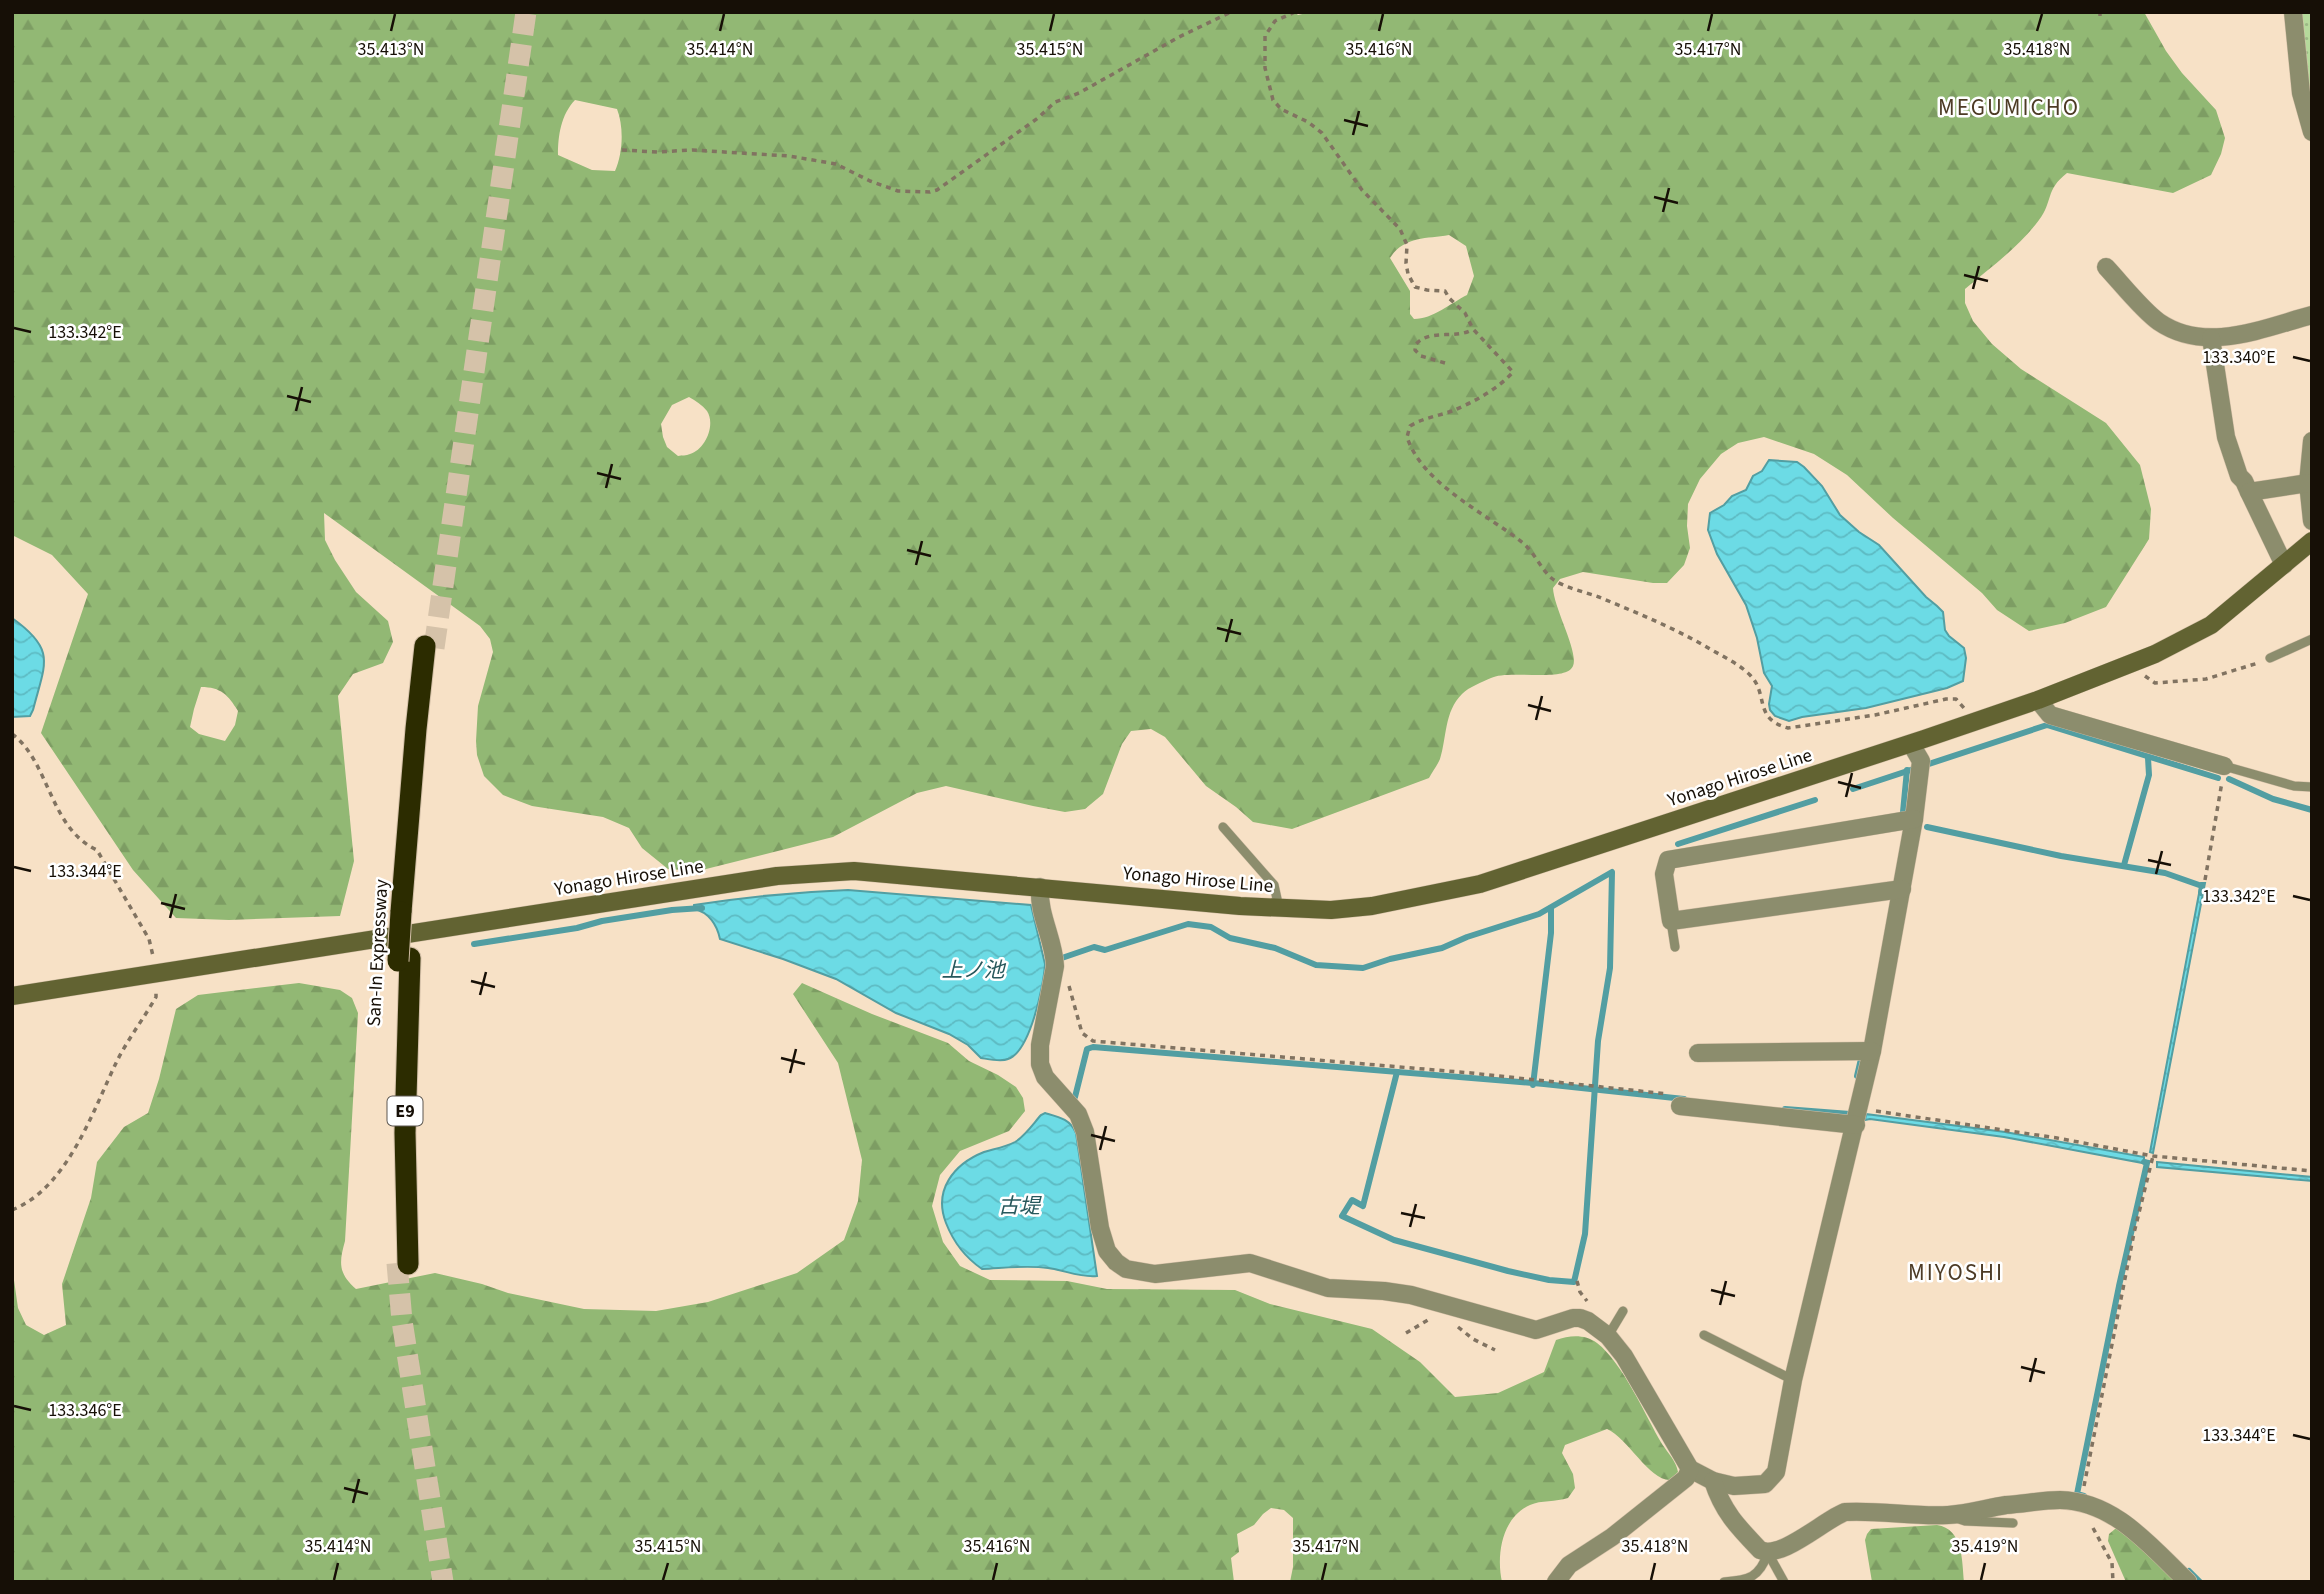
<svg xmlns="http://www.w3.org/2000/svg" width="2324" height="1594" viewBox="0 0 2324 1594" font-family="'Source Sans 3','Noto Sans JP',sans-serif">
	<defs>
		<pattern id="grass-dots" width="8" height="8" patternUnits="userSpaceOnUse" patternTransform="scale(1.75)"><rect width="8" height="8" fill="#b6da9c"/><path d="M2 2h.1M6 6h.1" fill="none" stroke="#9cba85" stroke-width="1.8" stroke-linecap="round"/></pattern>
		<pattern id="forest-firs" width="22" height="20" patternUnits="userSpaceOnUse" patternTransform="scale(1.75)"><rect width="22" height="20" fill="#92b874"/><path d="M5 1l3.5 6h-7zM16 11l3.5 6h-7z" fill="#7d9d63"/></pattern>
		<pattern id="water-waves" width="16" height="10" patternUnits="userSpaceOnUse" patternTransform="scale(1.75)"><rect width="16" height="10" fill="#6cdbe5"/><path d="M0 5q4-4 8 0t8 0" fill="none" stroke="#5dbbc3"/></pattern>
	</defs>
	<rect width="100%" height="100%" fill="#f7e1c6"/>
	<polygon fill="url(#grass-dots)" points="2297,12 2312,12 2312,113"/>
	<g fill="url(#forest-firs)" fill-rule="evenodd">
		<path d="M12,12H1295L1298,15L1311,12H2144L2166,51L2182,73L2216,110L2225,138L2221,154L2211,175L2173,193L2067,173C2045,190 2053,202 2039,220C2019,247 1991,267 1965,289V303L1973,321L1992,344L2021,369L2106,423L2140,465L2151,509L2149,539L2106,607L2065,623L2029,631L1997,610L1982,593L1893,518L1847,475L1814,454L1764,437L1738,443L1721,454L1700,479L1688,504L1687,526L1690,548L1684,565L1667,583H1653L1583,572L1560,579L1553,588C1554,609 1579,652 1573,666C1566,683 1508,669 1491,678C1482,682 1469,687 1462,694C1444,712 1447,737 1440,759C1437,766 1432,772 1429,778L1292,829L1253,822L1236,807L1206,786L1165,737L1151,729L1131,731L1122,744L1103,794L1085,809L1065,812L1033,806L946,786L917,793L833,837L698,871L668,869L642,848L629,828L603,817L532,806L503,795L484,776L477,755L476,741L478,706L493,652L490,639L480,626L324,513L325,540L335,560L356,592L388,621L393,642L383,663L353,674L338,696L354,861L340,916L229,920L176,918L133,870L41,733L88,594L52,555L12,535ZM575,100L617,109C624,127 623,153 615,171L592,170L558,155C558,135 561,115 575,100ZM1449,235L1466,246L1474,276L1467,295C1451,303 1433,319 1414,319L1410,314V291L1390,258C1404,236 1426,239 1449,235ZM689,397C696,401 702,405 707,411C716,425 705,450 690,454C686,456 682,455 678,456L667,447L663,437L661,424L672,405ZM201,687C221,687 228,695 238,711L235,725L225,741L199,734L190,727L194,709Z"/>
		<path d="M299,983L340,990L352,998L358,1013L345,1241C339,1263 338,1273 356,1289L435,1273L482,1284L508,1293L584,1309L656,1311L708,1302L797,1273L844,1240L858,1201L862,1160L838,1063L793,994L802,983L872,1014L948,1043L969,1061L998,1075L1016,1087L1023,1098L1025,1111L1009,1131L960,1151L940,1175L932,1206L943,1242L960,1266L990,1280L1067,1281L1107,1289L1235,1290L1270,1304L1372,1329L1420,1362L1455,1397L1498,1393L1544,1372L1556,1340C1570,1335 1585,1334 1597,1343C1623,1363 1645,1415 1662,1444C1668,1453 1676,1461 1678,1472L1671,1480C1650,1482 1628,1438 1607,1429L1565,1445L1562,1453L1573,1474L1575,1488L1568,1498C1556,1502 1541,1500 1530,1505C1502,1517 1496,1555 1502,1582H1290L1293,1567V1518L1284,1510L1271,1508L1263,1514L1254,1525L1237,1534L1239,1552L1231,1558L1234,1582H12V1266L18,1308L26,1325L44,1335L66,1325L62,1284L91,1198L97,1162L124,1127L148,1113L159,1079L176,1009L198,995Z"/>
		<path d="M1937,1525C1963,1529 1962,1560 1964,1582H1872L1865,1540L1867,1534L1871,1529Z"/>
		<polygon points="2115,1529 2120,1529 2179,1582 2126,1582 2108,1541 2109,1534"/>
	</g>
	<g fill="url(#water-waves)" stroke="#529ea2" stroke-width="2">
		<polygon points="1769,460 1797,462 1804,467 1822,486 1840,515 1859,532 1879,545 1926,597 1937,606 1943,612 1945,630 1949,636 1964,648 1966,658 1963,681 1947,688 1866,708 1802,717 1789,721 1775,716 1770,710 1769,704 1772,686 1764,673 1757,638 1746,605 1717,554 1708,530 1710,513 1724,505 1732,496 1746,490 1753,476 1762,471"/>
		<path d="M12,618C57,650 45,663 33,710L30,716L12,717Z"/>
		<polygon points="2201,883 2205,883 2153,1153 2150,1152"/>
		<path d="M848,890L1031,905L1045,964C1044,985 1030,1052 1008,1059C1001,1062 988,1059 981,1058L968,1045L949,1034L896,1013L836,979L783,959L720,939C717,925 709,912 694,909V905C745,897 796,892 848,890Z"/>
		<path d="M1045,1113C1059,1117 1070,1119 1076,1133L1097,1276C1081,1278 1064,1270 1048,1268C1026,1265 1004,1268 982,1269C966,1258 953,1241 946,1223C933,1190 954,1164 984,1152C994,1149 1006,1147 1015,1142C1025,1136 1033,1124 1041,1115Z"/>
		<polygon points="1866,1114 2005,1132 2144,1157 2144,1160 2149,1161 2148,1164 2004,1137 1870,1119 1865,1120"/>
		<polygon points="2157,1162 2312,1177 2312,1181 2157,1167"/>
	</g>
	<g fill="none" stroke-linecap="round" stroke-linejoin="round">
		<g stroke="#529ea2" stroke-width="6">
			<polyline points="2229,779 2273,799 2312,810"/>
			<polyline points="1853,789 2047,725 2218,778"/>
			<polyline points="1903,812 1907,770"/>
			<polyline points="1927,827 2061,856 2165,873 2202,886 2201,893"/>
			<polyline points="1678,844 1815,800"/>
			<polyline points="2124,865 2149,775 2148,758"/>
			<polyline points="474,944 577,928 602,921 672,910 702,908"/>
			<polyline points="1056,960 1094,947 1105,950 1188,924 1211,927 1230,938 1275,948 1316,965 1363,968 1390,959 1442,948 1467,937 1539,914 1612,872 1610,968 1598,1041 1585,1234 1574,1282 1549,1280 1508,1271 1394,1240 1342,1216 1352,1200 1363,1206 1397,1072"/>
			<polyline points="1857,1076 1861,1059"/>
			<polyline points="1533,1085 1551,933 1551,908"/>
			<polyline points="1075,1097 1087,1049 1093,1047 1544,1084 1684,1099"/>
			<polyline points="1785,1109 1850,1114"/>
			<polyline points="2084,1496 2077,1494 2119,1286 2147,1163 2144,1162"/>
			<polyline points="2189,1571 2200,1582"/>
		</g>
		<g stroke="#d5c2a9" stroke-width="21" stroke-dasharray="21 10" stroke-linecap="butt">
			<polyline points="434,648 526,12"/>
			<polyline points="397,1263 402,1321 443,1582"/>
		</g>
		<defs>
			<g id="lane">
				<polyline points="2270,658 2312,639"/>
				<polyline points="2224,766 2294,786 2312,787"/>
				<polyline points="1223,827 1274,885 1279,908"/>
				<polyline points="1671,921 1675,947"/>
				<polyline points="1704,1335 1793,1380"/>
				<polyline points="1608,1336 1623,1311"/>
				<polyline points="1956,1518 1965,1521 2013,1523"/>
				<polyline points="1768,1553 1784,1582"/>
				<path d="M1724,1582C1749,1580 1759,1578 1768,1553"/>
			</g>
			<g id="street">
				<polyline points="2293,12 2301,93 2312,132"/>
				<path d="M2106,267C2121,283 2142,310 2159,322C2206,354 2263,328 2312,315"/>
				<polyline points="2211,338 2226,437 2239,476 2244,481 2249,492"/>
				<polyline points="2312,441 2308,483 2312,521"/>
				<polyline points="2284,565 2249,492 2308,483"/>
				<polyline points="2038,700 2050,715 2224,766"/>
				<path d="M1040,887C1038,915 1054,939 1055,966L1040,1045V1064L1045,1077L1078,1114L1085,1132L1100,1228L1107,1251L1116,1262L1126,1269L1155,1274L1250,1263L1328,1288L1384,1291L1411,1295L1536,1330L1573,1318H1580L1588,1321L1608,1336L1624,1356L1690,1469L1713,1481L1734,1486L1765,1484L1776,1472L1793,1380L1872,1051L1914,819L1921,761L1911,744"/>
				<polyline points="1902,889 1671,921 1664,874 1668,860 1914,819"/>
				<polyline points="1698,1053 1872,1051"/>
				<polyline points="1680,1106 1856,1125"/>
				<path d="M1713,1481C1723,1512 1738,1527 1760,1550C1781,1560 1824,1520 1845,1512C1880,1510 1914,1517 1948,1515C1967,1514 1987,1508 2006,1505C2024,1504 2042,1500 2060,1500C2115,1501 2151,1547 2188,1582"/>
				<polyline points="1556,1582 1569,1565 1612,1537 1686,1478 1690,1469"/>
			</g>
			<polyline id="secondary" points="12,996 777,876 854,871 1240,906 1331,910 1372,906 1480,884 1924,739 2038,700 2155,654 2211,625 2312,541"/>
			<g id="highway">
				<polyline points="401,912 416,729 425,646"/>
				<polyline points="408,1264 405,1133 410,958"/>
			</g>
		</defs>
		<use href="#lane" stroke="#d3bfa7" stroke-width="10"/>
		<use href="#street" stroke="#d3bfa7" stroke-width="19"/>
		<use href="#secondary" stroke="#d3bfa7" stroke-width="19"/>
		<use href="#highway" stroke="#d3bfa7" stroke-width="23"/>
		<g stroke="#817361" stroke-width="3.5" stroke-dasharray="5 5" stroke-linecap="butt">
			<path d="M1295,12L1275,21L1265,36V68L1273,100L1281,109L1308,122L1322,133L1362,190L1400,229L1407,245L1406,263L1408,274L1415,287L1427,290L1445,291L1449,298L1465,313L1473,329L1513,372C1498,389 1472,403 1452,411C1438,416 1423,418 1410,426L1407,437C1422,484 1487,514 1523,543C1535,553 1543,573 1554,580C1566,588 1585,592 1599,597C1637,613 1675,628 1710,649C1724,657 1739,664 1750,675C1769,694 1753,719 1788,728L1875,715L1946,699H1956L1964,708"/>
			<polyline points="2100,16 2100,12"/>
			<polyline points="622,150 657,152 692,150 789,156 836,164 870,181 898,191 930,192 937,190 1038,118 1055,102 1079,93 1179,37 1231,12"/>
			<path d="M1445,363L1421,356L1415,350L1416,344C1431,328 1457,340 1473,329"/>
			<polyline points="2145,676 2155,683 2206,679 2258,663"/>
			<path d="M12,734C50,762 49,828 97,850L149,939L153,956"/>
			<polyline points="2205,880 2222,782"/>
			<polyline points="1069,986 1082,1033 1093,1041 1471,1073 1668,1094"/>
			<polyline points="1876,1111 2057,1138 2153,1156 2312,1171"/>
			<path d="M12,1210C68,1188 93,1110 117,1061C128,1039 144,1018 156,997V991"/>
			<polyline points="1577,1281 1580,1292 1587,1301"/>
			<polyline points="1458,1327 1473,1339 1495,1350"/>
			<polyline points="1406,1333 1428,1320"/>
			<polyline points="2084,1486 2134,1233 2153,1156"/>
			<polyline points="2093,1528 2112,1563 2113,1582"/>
		</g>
		<use href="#lane" stroke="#8c8d6d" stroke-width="9"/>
		<use href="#street" stroke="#8c8d6d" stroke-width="18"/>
		<use href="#secondary" stroke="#626332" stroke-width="18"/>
		<use href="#highway" stroke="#2c2c00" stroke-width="21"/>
		<defs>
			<polyline id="highway-bridge" points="398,961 401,912"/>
		</defs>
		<use href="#highway-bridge" stroke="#d3bfa7" stroke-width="23" stroke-linecap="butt"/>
		<use href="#highway-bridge" stroke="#2c2c00" stroke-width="21"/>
	</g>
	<path fill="none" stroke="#160f06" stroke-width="2.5" d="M391,31L395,14M720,31L724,14M1050,31L1054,14M1379,31L1383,14M1708,31L1712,14M2037,31L2042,14M1344,120L1368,126M1353,135L1359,111M1654,197L1678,203M1663,212L1669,188M1964,275L1988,281M1973,289L1979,266M14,328L31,332M2293,357L2310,361M287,396L311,402M296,411L302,387M597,473L621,479M606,488L612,464M907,550L931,556M916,565L922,541M1217,628L1241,634M1226,642L1232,619M1528,705L1551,711M1536,720L1542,696M1838,782L1861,788M1846,797L1852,773M2148,860L2171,865M14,867L31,871M2156,874L2162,851M2293,896L2310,900M161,903L185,909M170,918L176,894M471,981L495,987M480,995L486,972M781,1058L805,1064M790,1073L796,1049M1091,1135L1115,1141M1100,1150L1106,1126M1401,1213L1425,1218M1410,1227L1416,1204M1711,1290L1735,1296M1720,1305L1726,1281M2021,1367L2045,1373M2030,1382L2036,1358M14,1406L31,1410M2293,1435L2310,1439M344,1488L368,1494M353,1503L359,1479M334,1580L338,1563M663,1580L668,1563M993,1580L997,1563M1322,1580L1326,1563M1651,1580L1655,1563M1981,1580L1985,1563"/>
	<g text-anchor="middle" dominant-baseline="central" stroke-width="5" stroke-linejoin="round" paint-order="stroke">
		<rect fill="#fff" stroke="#5c5751" stroke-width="2" x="387.5" y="1096.5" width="35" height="29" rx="5"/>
		<g font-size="18" font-weight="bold" fill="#160f06">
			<text x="405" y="1111">E9</text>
		</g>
		<g font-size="19" fill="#160f06" stroke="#fff">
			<text transform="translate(1740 778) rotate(-18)">Yonago Hirose Line</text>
			<text transform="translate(629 878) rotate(-9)">Yonago Hirose Line</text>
			<text transform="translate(1198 880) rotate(5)">Yonago Hirose Line</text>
			<text transform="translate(378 953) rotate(-87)">San-In Expressway</text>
		</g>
		<g font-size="21" font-style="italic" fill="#27585c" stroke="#fff">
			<text x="973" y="970">上ノ池</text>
			<text x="1019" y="1206">古堤</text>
		</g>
		<g font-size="23" letter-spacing="2" fill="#4d3b25" stroke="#fff">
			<text x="2009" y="107">MEGUMICHO</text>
			<text x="1956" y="1272">MIYOSHI</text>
		</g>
	</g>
	<g font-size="18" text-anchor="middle" fill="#160f06" stroke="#fff" stroke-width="5" stroke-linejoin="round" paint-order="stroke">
		<text x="391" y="55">35.413°N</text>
		<text x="720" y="55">35.414°N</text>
		<text x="1050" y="55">35.415°N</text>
		<text x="1379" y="55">35.416°N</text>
		<text x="1708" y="55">35.417°N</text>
		<text x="2037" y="55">35.418°N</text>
		<text x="85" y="338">133.342°E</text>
		<text x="2239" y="363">133.340°E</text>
		<text x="85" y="877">133.344°E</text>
		<text x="2239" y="902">133.342°E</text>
		<text x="85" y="1416">133.346°E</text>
		<text x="2239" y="1441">133.344°E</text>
		<text x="338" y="1552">35.414°N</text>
		<text x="668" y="1552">35.415°N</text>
		<text x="997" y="1552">35.416°N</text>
		<text x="1326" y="1552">35.417°N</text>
		<text x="1655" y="1552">35.418°N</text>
		<text x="1985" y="1552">35.419°N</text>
	</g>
	<rect width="2324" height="1594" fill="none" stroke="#160f06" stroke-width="28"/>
</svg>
